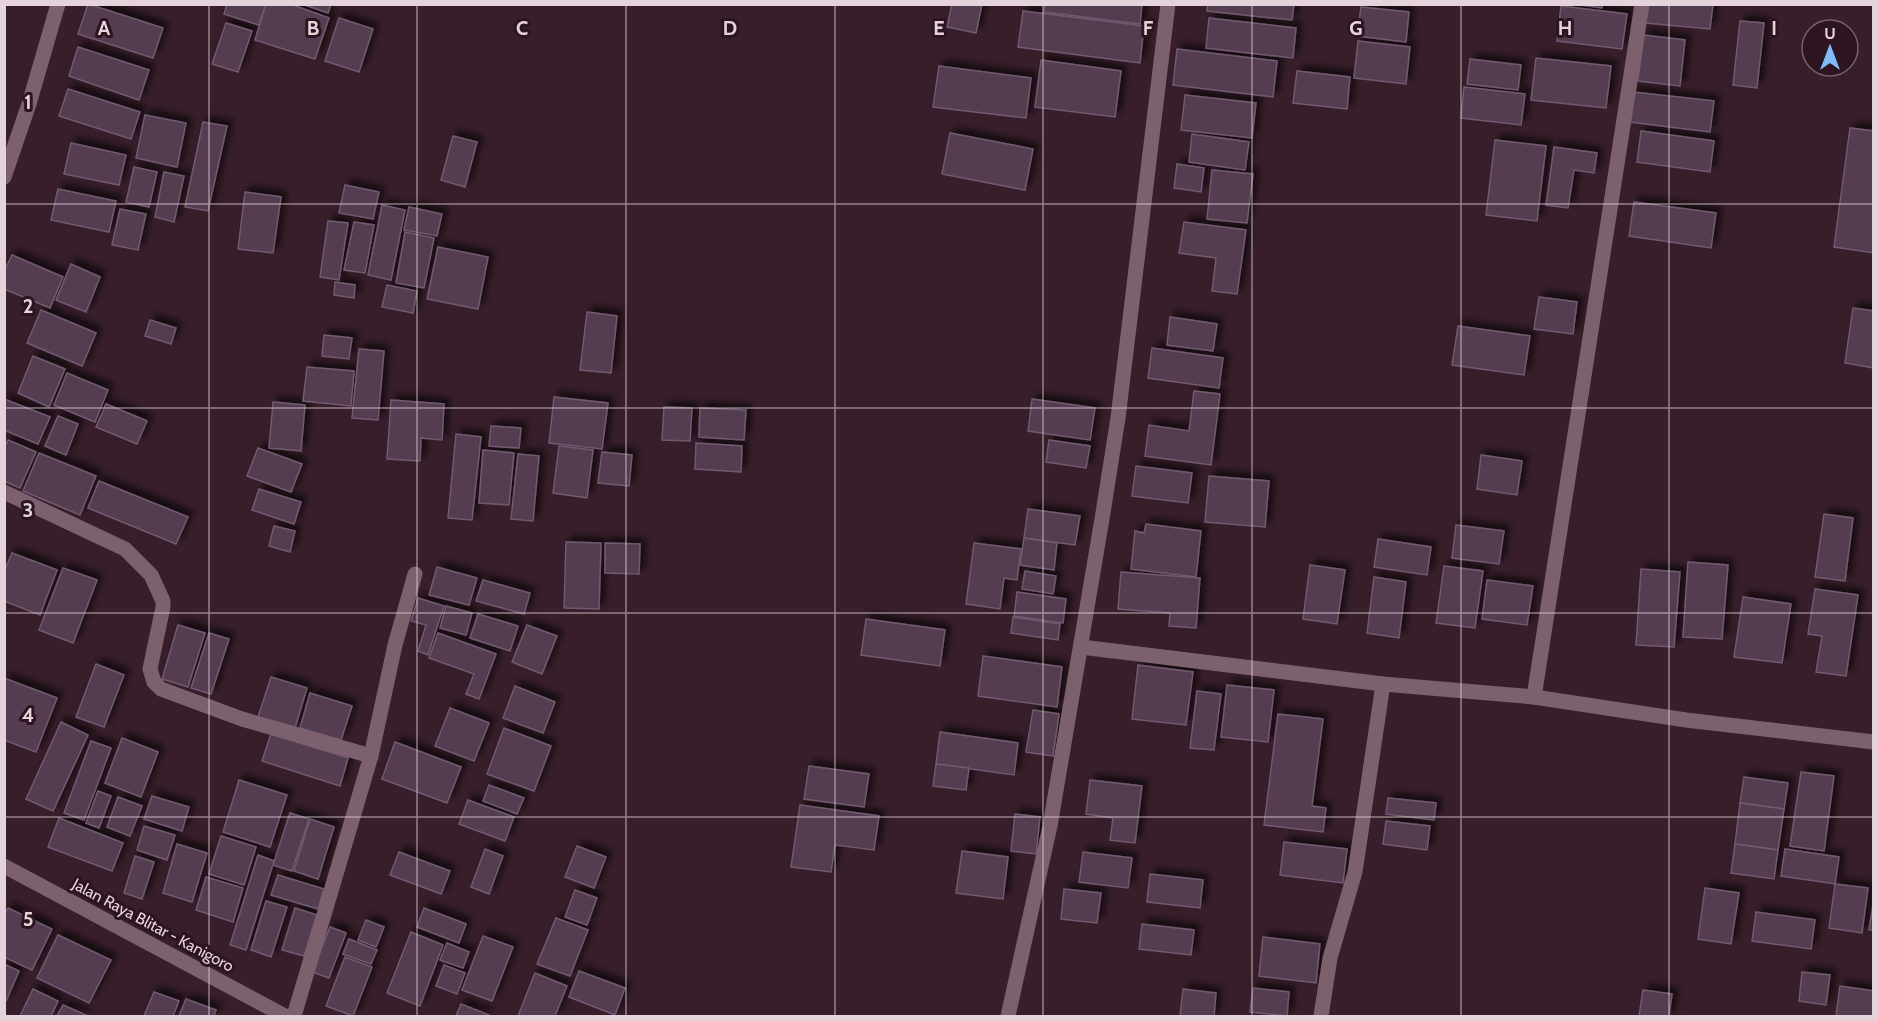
<svg xmlns="http://www.w3.org/2000/svg" width="1878" height="1021" viewBox="0 0 1878 1021" font-family="Cabin,sans-serif">
	<defs>
		<filter id="shadow"><feDropShadow dx="5.5" dy="-5.5" stdDeviation="3" flood-color="#0009"/></filter>
	</defs>
	<rect width="100%" height="100%" fill="#371e2a"/>
	<g fill="#523c50" stroke="#715a6f" stroke-width="1.5" filter="url(#shadow)">
		<polygon points="88,4 163,28 153,58 78,34"/>
		<polygon points="227,4 266,4 259,25 224,14"/>
		<polygon points="266,4 290,4 329,18 315,59 255,40"/>
		<polygon points="302,4 331,4 328,13"/>
		<polygon points="952,4 982,4 976,33 947,27"/>
		<polygon points="1045,4 1142,4 1140,24 1044,12"/>
		<polygon points="1208,4 1294,4 1292,20 1207,11"/>
		<polygon points="1574,4 1602,4 1602,8"/>
		<polygon points="1648,4 1713,4 1710,29 1646,23"/>
		<polygon points="1561,6 1627,14 1622,49 1557,41"/>
		<polygon points="1361,7 1409,12 1406,42 1357,36"/>
		<polygon points="1023,11 1144,26 1140,63 1018,47"/>
		<polygon points="339,18 373,29 359,72 325,61"/>
		<polygon points="1209,18 1296,28 1293,58 1206,48"/>
		<polygon points="1740,21 1764,23 1757,88 1733,85"/>
		<polygon points="226,23 252,31 238,72 212,64"/>
		<polygon points="1644,35 1685,40 1680,86 1638,81"/>
		<polygon points="1358,41 1410,47 1406,84 1354,78"/>
		<polygon points="78,47 149,70 139,100 69,76"/>
		<polygon points="1177,49 1277,61 1273,97 1173,85"/>
		<polygon points="1536,58 1611,66 1606,108 1531,100"/>
		<polygon points="1470,59 1521,65 1518,90 1467,84"/>
		<polygon points="1041,60 1121,71 1115,117 1035,107"/>
		<polygon points="939,66 1031,78 1026,118 933,107"/>
		<polygon points="1297,71 1350,77 1347,109 1293,103"/>
		<polygon points="1464,87 1525,94 1521,125 1461,118"/>
		<polygon points="68,89 140,112 131,139 59,116"/>
		<polygon points="1633,92 1714,101 1710,132 1630,122"/>
		<polygon points="1185,95 1256,103 1252,138 1181,130"/>
		<polygon points="145,115 186,123 177,167 136,158"/>
		<polygon points="203,122 227,126 208,211 185,207"/>
		<polygon points="1850,128 1874,131 1874,253 1834,247"/>
		<polygon points="1641,131 1714,141 1710,172 1637,162"/>
		<polygon points="950,133 1033,149 1025,190 942,174"/>
		<polygon points="1192,134 1249,142 1245,170 1189,162"/>
		<polygon points="453,136 477,142 465,187 441,180"/>
		<polygon points="1495,140 1546,146 1537,221 1486,215"/>
		<polygon points="71,143 126,155 119,185 64,174"/>
		<polygon points="1554,147 1597,153 1594,173 1574,170 1568,208 1546,205"/>
		<polygon points="1177,164 1204,168 1201,192 1174,188"/>
		<polygon points="134,167 157,172 149,207 126,202"/>
		<polygon points="1212,170 1253,174 1247,223 1207,219"/>
		<polygon points="164,172 184,176 174,222 155,217"/>
		<polygon points="345,185 379,192 373,219 339,213"/>
		<polygon points="58,189 116,201 109,232 51,220"/>
		<polygon points="245,192 281,197 273,253 238,249"/>
		<polygon points="1634,202 1716,213 1711,248 1629,236"/>
		<polygon points="382,205 405,210 391,280 368,275"/>
		<polygon points="409,207 442,214 437,236 404,230"/>
		<polygon points="120,209 146,214 138,250 112,245"/>
		<polygon points="328,221 348,223 339,280 320,277"/>
		<polygon points="354,222 374,225 365,273 344,270"/>
		<polygon points="1184,222 1246,230 1237,294 1212,291 1216,258 1179,253"/>
		<polygon points="405,232 434,238 424,288 396,283"/>
		<polygon points="438,247 488,257 478,309 427,299"/>
		<polygon points="12,255 63,277 50,308 4,289 4,272"/>
		<polygon points="71,264 100,277 86,312 56,300"/>
		<polygon points="335,282 355,285 354,298 334,295"/>
		<polygon points="387,285 417,291 413,313 382,307"/>
		<polygon points="1539,297 1577,302 1573,334 1534,329"/>
		<polygon points="1853,308 1874,311 1874,368 1845,363"/>
		<polygon points="41,310 96,333 82,366 27,343"/>
		<polygon points="587,312 617,316 611,373 580,370"/>
		<polygon points="1170,317 1217,324 1213,351 1167,345"/>
		<polygon points="150,320 176,328 171,344 145,336"/>
		<polygon points="1458,326 1530,336 1524,375 1452,365"/>
		<polygon points="324,335 352,338 349,359 322,356"/>
		<polygon points="1152,348 1223,358 1219,388 1148,378"/>
		<polygon points="359,349 384,351 378,420 352,418"/>
		<polygon points="33,356 65,369 49,407 18,393"/>
		<polygon points="307,367 354,371 351,406 303,401"/>
		<polygon points="67,373 108,390 95,422 54,405"/>
		<polygon points="1194,391 1220,394 1211,465 1145,456 1149,425 1189,431"/>
		<polygon points="554,397 608,403 602,449 549,443"/>
		<polygon points="4,399 50,417 38,444 4,430"/>
		<polygon points="1032,399 1095,408 1090,440 1028,431"/>
		<polygon points="391,400 444,404 442,440 421,438 420,461 387,459"/>
		<polygon points="273,402 305,405 301,451 269,448"/>
		<polygon points="106,404 147,421 137,444 96,427"/>
		<polygon points="664,407 692,408 690,441 662,440"/>
		<polygon points="700,408 746,410 744,440 699,437"/>
		<polygon points="58,416 78,424 66,455 45,446"/>
		<polygon points="491,426 521,428 519,448 489,446"/>
		<polygon points="456,434 481,437 472,520 448,518"/>
		<polygon points="8,440 36,452 20,488 4,481 4,449"/>
		<polygon points="1049,440 1090,446 1086,468 1046,462"/>
		<polygon points="696,443 742,446 741,472 695,469"/>
		<polygon points="559,446 593,450 587,498 553,493"/>
		<polygon points="258,448 302,464 291,492 247,476"/>
		<polygon points="483,450 514,453 509,505 479,503"/>
		<polygon points="602,452 632,455 629,486 598,483"/>
		<polygon points="39,453 96,476 80,515 23,491"/>
		<polygon points="518,454 539,456 533,521 511,519"/>
		<polygon points="1481,455 1522,461 1517,495 1477,489"/>
		<polygon points="1136,466 1192,473 1188,503 1132,496"/>
		<polygon points="1209,476 1269,481 1265,527 1205,522"/>
		<polygon points="99,481 188,517 176,544 88,508"/>
		<polygon points="259,489 301,502 294,524 252,510"/>
		<polygon points="1028,509 1080,516 1075,545 1024,538"/>
		<polygon points="1824,514 1853,518 1845,581 1815,577"/>
		<polygon points="1146,524 1201,531 1196,577 1131,569 1135,531 1144,533"/>
		<polygon points="1456,525 1504,531 1499,564 1452,558"/>
		<polygon points="274,526 295,531 290,552 269,546"/>
		<polygon points="1024,538 1057,543 1054,570 1020,565"/>
		<polygon points="1378,539 1431,547 1427,575 1374,567"/>
		<polygon points="566,542 601,543 599,609 564,608"/>
		<polygon points="605,543 640,544 639,574 605,573"/>
		<polygon points="974,543 1021,549 1017,580 1004,578 1000,609 966,604"/>
		<polygon points="12,553 57,570 40,615 4,601 4,572"/>
		<polygon points="1688,562 1728,565 1722,639 1683,637"/>
		<polygon points="1310,565 1345,570 1337,624 1303,619"/>
		<polygon points="1444,566 1483,571 1475,628 1436,623"/>
		<polygon points="437,567 477,578 469,605 429,595"/>
		<polygon points="63,568 97,580 73,643 39,630"/>
		<polygon points="1641,569 1680,572 1674,647 1636,645"/>
		<polygon points="1025,571 1056,576 1053,594 1022,589"/>
		<polygon points="1121,572 1200,578 1196,628 1169,626 1170,613 1118,609"/>
		<polygon points="1374,577 1406,582 1399,638 1367,633"/>
		<polygon points="483,580 530,593 524,614 476,601"/>
		<polygon points="1487,580 1533,586 1527,625 1482,619"/>
		<polygon points="1815,589 1858,595 1846,676 1816,672 1822,636 1808,634"/>
		<polygon points="1017,592 1066,599 1063,623 1014,616"/>
		<polygon points="1743,597 1791,604 1782,663 1734,657"/>
		<polygon points="418,598 444,606 428,655 418,651 426,625 411,621"/>
		<polygon points="446,606 472,613 466,635 440,628"/>
		<polygon points="478,614 518,626 510,651 470,638"/>
		<polygon points="1013,617 1060,624 1058,640 1011,633"/>
		<polygon points="866,619 945,630 940,666 861,655"/>
		<polygon points="178,625 205,633 188,687 162,679"/>
		<polygon points="527,625 557,636 542,674 512,662"/>
		<polygon points="209,633 229,639 211,694 191,688"/>
		<polygon points="438,633 496,654 479,699 466,694 474,674 429,658"/>
		<polygon points="983,656 1062,667 1057,707 978,696"/>
		<polygon points="96,664 124,675 104,727 76,717"/>
		<polygon points="1138,665 1193,672 1186,725 1132,719"/>
		<polygon points="271,677 307,688 295,728 258,717"/>
		<polygon points="4,678 57,698 36,752 4,740"/>
		<polygon points="1227,685 1274,690 1268,742 1221,737"/>
		<polygon points="515,686 555,702 543,733 503,718"/>
		<polygon points="1197,691 1221,694 1214,750 1190,748"/>
		<polygon points="310,693 352,706 341,740 300,728"/>
		<polygon points="450,708 489,723 474,761 435,746"/>
		<polygon points="1033,710 1059,714 1053,756 1026,752"/>
		<polygon points="1278,714 1323,719 1312,806 1326,808 1323,832 1264,825"/>
		<polygon points="61,722 88,735 53,811 26,799"/>
		<polygon points="504,728 551,746 534,791 487,774"/>
		<polygon points="940,732 1018,743 1014,775 936,764"/>
		<polygon points="271,734 348,758 340,786 262,761"/>
		<polygon points="122,738 158,752 141,797 105,783"/>
		<polygon points="91,741 111,748 84,820 64,813"/>
		<polygon points="395,742 461,767 447,803 382,779"/>
		<polygon points="936,764 969,768 966,790 933,786"/>
		<polygon points="809,766 869,774 864,807 804,799"/>
		<polygon points="1801,772 1834,776 1824,851 1790,846"/>
		<polygon points="1744,777 1788,783 1784,809 1740,803"/>
		<polygon points="239,780 287,795 270,847 223,832"/>
		<polygon points="1090,780 1142,786 1135,843 1110,840 1113,818 1086,814"/>
		<polygon points="489,785 524,798 517,814 483,801"/>
		<polygon points="98,791 111,796 99,828 86,823"/>
		<polygon points="152,796 189,807 182,831 144,819"/>
		<polygon points="118,797 142,806 130,836 107,827"/>
		<polygon points="1388,798 1436,803 1434,820 1386,814"/>
		<polygon points="468,800 514,817 505,841 459,824"/>
		<polygon points="1740,803 1784,809 1778,850 1735,844"/>
		<polygon points="800,805 879,816 874,850 835,845 831,872 791,867"/>
		<polygon points="290,813 309,819 292,871 273,865"/>
		<polygon points="1015,814 1040,817 1036,854 1011,851"/>
		<polygon points="59,818 123,843 112,871 48,847"/>
		<polygon points="310,819 334,827 318,879 294,871"/>
		<polygon points="1386,821 1430,826 1427,850 1383,844"/>
		<polygon points="144,826 175,835 167,860 137,850"/>
		<polygon points="221,836 256,847 244,885 209,874"/>
		<polygon points="1284,842 1347,849 1343,883 1280,875"/>
		<polygon points="177,844 207,853 192,902 163,893"/>
		<polygon points="1735,844 1778,850 1774,879 1731,873"/>
		<polygon points="577,846 606,857 594,888 565,877"/>
		<polygon points="485,849 503,856 489,894 471,887"/>
		<polygon points="1785,849 1839,857 1835,884 1781,876"/>
		<polygon points="962,851 1008,857 1003,899 956,893"/>
		<polygon points="399,852 450,871 441,894 390,875"/>
		<polygon points="1083,852 1132,858 1128,888 1079,882"/>
		<polygon points="258,855 274,861 246,950 230,945"/>
		<polygon points="135,856 154,862 142,899 124,893"/>
		<polygon points="1150,874 1203,880 1200,908 1147,902"/>
		<polygon points="278,875 324,889 318,909 271,895"/>
		<polygon points="206,877 243,888 233,922 196,910"/>
		<polygon points="1835,884 1868,888 1862,933 1829,928"/>
		<polygon points="1705,888 1739,893 1731,944 1698,939"/>
		<polygon points="1064,889 1101,893 1097,923 1061,919"/>
		<polygon points="575,890 597,898 587,925 565,917"/>
		<polygon points="1874,899 1874,930 1869,930"/>
		<polygon points="266,901 287,907 271,957 251,950"/>
		<polygon points="8,908 52,929 32,970 4,957 4,915"/>
		<polygon points="295,908 317,915 304,956 282,950"/>
		<polygon points="424,908 466,924 459,943 417,927"/>
		<polygon points="1756,912 1815,920 1811,949 1752,941"/>
		<polygon points="556,918 588,930 570,976 537,964"/>
		<polygon points="366,920 384,927 376,947 358,940"/>
		<polygon points="1142,924 1194,930 1191,955 1139,949"/>
		<polygon points="330,927 346,933 329,978 312,972"/>
		<polygon points="411,932 443,945 420,1006 387,993"/>
		<polygon points="58,935 111,960 89,1003 37,978"/>
		<polygon points="483,936 513,947 492,1001 462,990"/>
		<polygon points="1263,937 1320,944 1316,983 1259,976"/>
		<polygon points="349,939 377,950 371,964 343,954"/>
		<polygon points="447,943 469,952 463,968 440,960"/>
		<polygon points="345,957 372,967 353,1016 326,1006"/>
		<polygon points="4,964 19,971 6,1001 4,1000"/>
		<polygon points="444,965 465,973 457,994 436,986"/>
		<polygon points="579,971 625,988 615,1015 569,997"/>
		<polygon points="1802,972 1830,975 1826,1005 1799,1001"/>
		<polygon points="535,973 567,986 555,1016 518,1016"/>
		<polygon points="1840,986 1874,991 1874,1016 1836,1016"/>
		<polygon points="1253,988 1289,992 1287,1016 1250,1012"/>
		<polygon points="33,989 58,1001 51,1016 20,1016"/>
		<polygon points="1183,989 1216,993 1214,1016 1180,1016"/>
		<polygon points="1643,990 1672,994 1669,1016 1639,1016"/>
		<polygon points="154,992 179,1001 173,1016 144,1016"/>
		<polygon points="186,999 216,1010 214,1016 179,1016"/>
		<polygon points="461,1004 489,1015 489,1016 456,1016"/>
		<polygon points="63,1005 88,1016 57,1016"/>
	</g>
	<g fill="none" stroke-linecap="round" stroke-linejoin="round">
		<g stroke="#7d606d" stroke-width="15">
			<polyline points="4,177 29,104 58,4"/>
			<polyline points="4,492 125,549 151,575 163,601 163,607 150,669 154,682 161,689 242,719 371,756"/>
			<polyline points="1081,647 1383,684 1534,697 1686,720 1874,742"/>
			<polyline points="1534,697 1642,4"/>
			<polyline points="294,1016 371,756 395,645 415,574"/>
			<polyline points="1008,1016 1050,826 1102,519 1118,418 1168,4"/>
			<polyline points="1321,1016 1330,958 1355,872 1383,684"/>
		</g>
		<polyline stroke="#7d606d" stroke-width="15" points="4,866 285,1016"/>
	</g>
	<path fill="none" stroke="#e5d3db" stroke-width="1.5" stroke-opacity="0.55" d="M209,4V1016M417,4V1016M626,4V1016M835,4V1016M1043,4V1016M1252,4V1016M1461,4V1016M1669,4V1016M4,204H1874M4,408H1874M4,613H1874M4,817H1874"/>
	<g text-anchor="middle" dominant-baseline="central" stroke-width="6" stroke-linejoin="round" paint-order="stroke">
		<g font-size="16" fill="#e5d3db" stroke="#2c1420">
			<text transform="translate(153 925) rotate(28)">Jalan Raya Blitar - Kanigoro</text>
		</g>
	</g>
	<g font-size="20" text-anchor="middle" font-weight="bold" fill="#e5d3db" stroke="#2c1420" stroke-width="6" stroke-linejoin="round" paint-order="stroke">
		<text x="104" y="35">A</text>
		<text x="313" y="35">B</text>
		<text x="522" y="35">C</text>
		<text x="730" y="35">D</text>
		<text x="939" y="35">E</text>
		<text x="1148" y="35">F</text>
		<text x="1356" y="35">G</text>
		<text x="1565" y="35">H</text>
		<text x="1774" y="35">I</text>
		<text x="28" y="109">1</text>
		<text x="28" y="313">2</text>
		<text x="28" y="517">3</text>
		<text x="28" y="722">4</text>
		<text x="28" y="926">5</text>
	</g>
	<rect width="1878" height="1021" fill="none" stroke="#e5d3db" stroke-width="12"/>
	<g transform="translate(1830 48)"><circle r="28" fill="#2c1420" stroke="#76606b" stroke-width="1.5"/>
	<path d="M0-4.5L10 22L0 15L-10 22Z" fill="#7fbdfa"/>
	<text y="-9" font-size="16" font-weight="bold" text-anchor="middle" fill="#e5d3db">U</text>
	</g>
</svg>
